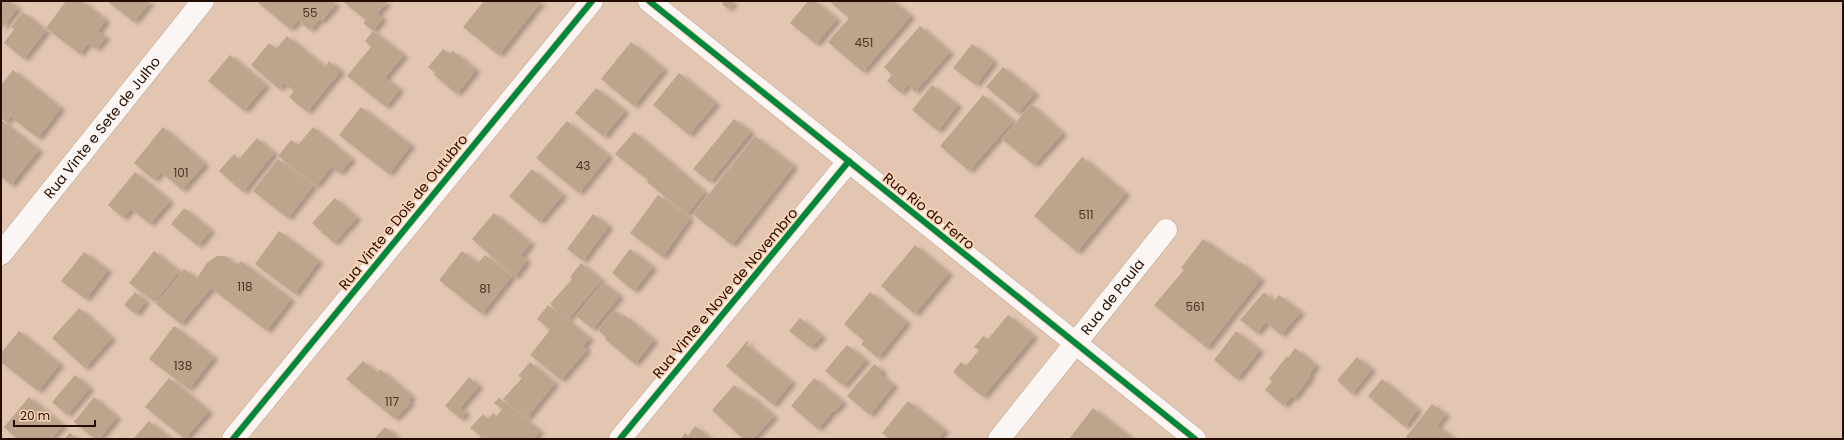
<svg xmlns="http://www.w3.org/2000/svg" width="1844" height="440" viewBox="0 0 1844 440" font-family="Poppins,sans-serif">
	<defs>
		<filter id="shadow"><feDropShadow dx="4.5" dy="2.5" stdDeviation="2" flood-color="#0004"/></filter>
	</defs>
	<rect width="100%" height="100%" fill="#e3c6b2"/>
	<g fill="#bca58c" filter="url(#shadow)">
		<polygon points="1,1 9,1 18,8 1,29"/>
		<polygon points="66,1 82,1 106,20 98,31 106,37 96,49 88,43 80,54 46,28"/>
		<polygon points="107,1 151,1 134,22"/>
		<polygon points="256,1 333,1 336,4 322,21 320,19 310,30 298,20 290,29"/>
		<polygon points="342,1 388,1 377,14 383,18 373,31 363,23 366,20"/>
		<polygon points="484,1 542,1 499,55 463,27"/>
		<polygon points="724,1 735,1 728,9 722,4"/>
		<polygon points="808,1 815,1 837,19 816,44 790,23"/>
		<polygon points="829,1 893,1 911,16 863,72 828,42 849,18"/>
		<polygon points="23,12 46,31 24,59 4,43 14,29 11,27"/>
		<polygon points="920,26 950,52 915,92 907,85 901,93 887,81 892,75 884,67"/>
		<polygon points="373,31 404,55 385,78 400,89 386,107 347,76 371,47 365,41"/>
		<polygon points="287,36 325,67 329,61 341,71 307,112 289,97 294,91 284,83 279,89 251,65 269,43 276,49"/>
		<polygon points="631,42 664,69 634,106 601,79"/>
		<polygon points="972,44 994,61 976,85 953,68"/>
		<polygon points="443,49 450,54 453,51 476,70 457,94 434,75 435,73 428,67"/>
		<polygon points="230,55 266,85 244,111 208,81"/>
		<polygon points="1003,67 1035,93 1018,113 986,87"/>
		<polygon points="13,70 61,108 38,138 11,117 6,122 1,118 1,85"/>
		<polygon points="679,73 716,103 689,135 653,105"/>
		<polygon points="932,85 958,105 938,131 912,110"/>
		<polygon points="596,88 625,111 604,137 575,113"/>
		<polygon points="983,95 1013,121 969,171 940,146"/>
		<polygon points="1031,104 1063,133 1034,165 1002,139"/>
		<polygon points="361,107 411,145 389,174 339,135"/>
		<polygon points="734,119 751,132 710,182 693,169"/>
		<polygon points="1,120 39,150 11,185 1,177"/>
		<polygon points="567,121 609,156 579,193 536,158"/>
		<polygon points="163,127 205,164 182,190 161,172 154,180 134,163"/>
		<polygon points="313,127 352,159 340,173 331,167 316,186 278,156 291,140 298,145"/>
		<polygon points="634,132 705,192 687,214 647,182 648,180 615,154"/>
		<polygon points="755,136 794,166 732,245 693,214"/>
		<polygon points="257,138 274,153 243,192 219,171 234,154 239,159"/>
		<polygon points="1082,157 1126,193 1077,252 1034,216"/>
		<polygon points="278,159 313,186 288,218 253,191"/>
		<polygon points="532,169 563,195 540,222 509,196"/>
		<polygon points="135,172 170,201 150,224 131,209 123,218 108,205"/>
		<polygon points="658,195 690,218 663,257 630,233"/>
		<polygon points="335,198 357,218 334,243 312,223"/>
		<polygon points="184,208 211,230 198,246 171,224"/>
		<polygon points="494,213 531,243 521,255 527,260 515,277 472,239"/>
		<polygon points="593,214 609,226 583,261 567,249"/>
		<polygon points="279,231 319,261 295,294 255,264"/>
		<polygon points="1203,239 1239,264 1240,262 1261,279 1207,348 1154,305 1184,270 1181,268"/>
		<polygon points="915,245 949,273 915,314 881,286"/>
		<polygon points="630,249 653,267 634,291 612,273"/>
		<polygon points="154,251 179,271 155,302 129,283"/>
		<polygon points="462,251 478,263 485,255 512,276 482,314 439,280"/>
		<polygon points="84,252 108,270 86,299 61,281"/>
		<polygon points="217,256 225,256 237,265 241,261 291,299 267,331 211,288 181,324 156,304 184,269 197,278 207,263"/>
		<polygon points="581,263 602,280 568,319 550,304 572,279 570,277"/>
		<polygon points="603,282 620,296 593,329 576,316"/>
		<polygon points="135,292 146,301 136,314 124,305"/>
		<polygon points="870,292 907,322 878,358 861,344 864,341 844,324"/>
		<polygon points="1264,292 1274,301 1279,295 1301,312 1281,335 1266,322 1257,333 1240,320"/>
		<polygon points="548,305 590,338 583,346 587,350 561,380 530,355 550,330 537,319"/>
		<polygon points="79,308 112,338 85,368 52,338"/>
		<polygon points="614,310 623,317 624,315 654,340 635,364 605,339 606,337 598,330"/>
		<polygon points="1008,315 1034,336 983,397 953,372 961,362 966,366 979,350 974,347 983,336 988,339"/>
		<polygon points="800,318 822,336 811,348 789,331"/>
		<polygon points="174,326 214,357 189,389 149,359"/>
		<polygon points="19,331 60,364 38,391 1,362 1,353"/>
		<polygon points="1236,331 1260,350 1237,379 1214,360"/>
		<polygon points="747,341 749,342 747,345 792,382 773,405 726,366"/>
		<polygon points="847,345 866,360 844,386 825,371"/>
		<polygon points="1295,348 1316,365 1309,374 1311,376 1294,398 1291,397 1284,406 1265,390 1272,381 1269,379 1287,356 1288,358"/>
		<polygon points="1357,357 1372,369 1352,394 1337,380"/>
		<polygon points="363,361 378,373 380,369 412,396 408,400 411,402 395,419 346,379"/>
		<polygon points="530,362 555,383 527,418 503,399 522,378 518,376"/>
		<polygon points="874,364 883,371 880,374 894,385 870,415 847,396"/>
		<polygon points="75,375 90,388 67,415 52,402"/>
		<polygon points="469,377 479,386 460,408 466,412 461,419 445,406"/>
		<polygon points="169,378 209,411 185,439 145,407"/>
		<polygon points="814,378 843,402 834,412 833,411 818,429 791,406"/>
		<polygon points="1382,379 1418,409 1405,427 1368,396"/>
		<polygon points="734,385 749,397 750,395 774,416 753,439 743,439 712,410"/>
		<polygon points="29,397 63,425 51,439 17,439 4,427"/>
		<polygon points="94,397 117,417 99,439 95,439 74,422"/>
		<polygon points="499,398 540,431 534,439 478,439 481,436 470,428 483,414 488,419 493,413 497,416 502,409 494,403"/>
		<polygon points="908,401 945,430 938,439 889,439 882,433"/>
		<polygon points="1432,404 1446,414 1437,426 1455,439 1408,439 1406,437"/>
		<polygon points="1093,408 1133,439 1069,439"/>
		<polygon points="149,421 171,439 133,439"/>
		<polygon points="695,426 712,439 681,439 685,433 688,436"/>
		<polygon points="385,427 400,439 374,439"/>
		<polygon points="70,433 77,439 64,439"/>
	</g>
	<g fill="none" stroke-linecap="round" stroke-linejoin="round">
		<defs>
			<g id="minor">
				<polyline points="649,1 1195,439"/>
				<path id="s1" d="M1,254L203,1"/>
				<polyline points="233,439 592,1"/>
				<polyline points="620,439 849,161"/>
				<path id="s2" d="M999,439L1166,230"/>
			</g>
		</defs>
		<use href="#minor" stroke="#bda392" stroke-width="23"/>
		<use href="#minor" stroke="#fbf6f3" stroke-width="22"/>
		<defs>
			<g id="cycleway">
				<polyline points="649,1 1195,439"/>
				<polyline points="233,439 592,1"/>
				<polyline points="620,439 849,161"/>
			</g>
		</defs>
		<use href="#cycleway" stroke="#fcd3b7" stroke-width="8"/>
		<use href="#cycleway" stroke="#00873e" stroke-width="6"/>
	</g>
	<g text-anchor="middle" dominant-baseline="central" stroke-width="3.5" stroke-linejoin="round" paint-order="stroke">
		<g font-size="12" fill="#4a3323">
			<text x="310" y="12">55</text>
			<text x="864" y="42">451</text>
			<text x="583" y="165">43</text>
			<text x="181" y="172">101</text>
			<text x="1086" y="214">511</text>
			<text x="245" y="286">118</text>
			<text x="485" y="288">81</text>
			<text x="1195" y="306">561</text>
			<text x="183" y="365">138</text>
			<text x="392" y="401">117</text>
		</g>
		<g font-size="14" fill="#240d00" stroke="#fcd3b7">
			<text stroke="none"><textPath href="#s1" startOffset="162">Rua Vinte e Sete de Julho</textPath></text>
			<text transform="translate(929 211) rotate(39)">Rua Rio do Ferro</text>
			<text transform="translate(403 212) rotate(-51)">Rua Vinte e Dois de Outubro</text>
			<text transform="translate(725 293) rotate(-50)">Rua Vinte e Nove de Novembro</text>
			<text stroke="none"><textPath href="#s2" startOffset="182">Rua de Paula</textPath></text>
		</g>
	</g>
	<rect width="1844" height="440" fill="none" stroke="#240d00" stroke-width="4"/>
	<path d="M14 420v6h81v-6" fill="none" stroke="#240d00" stroke-width="2"/>
	<text x="20" y="420" font-size="12" fill="#240d00" stroke="#fcd3b7" stroke-width="3" paint-order="stroke">20 m</text>
</svg>
